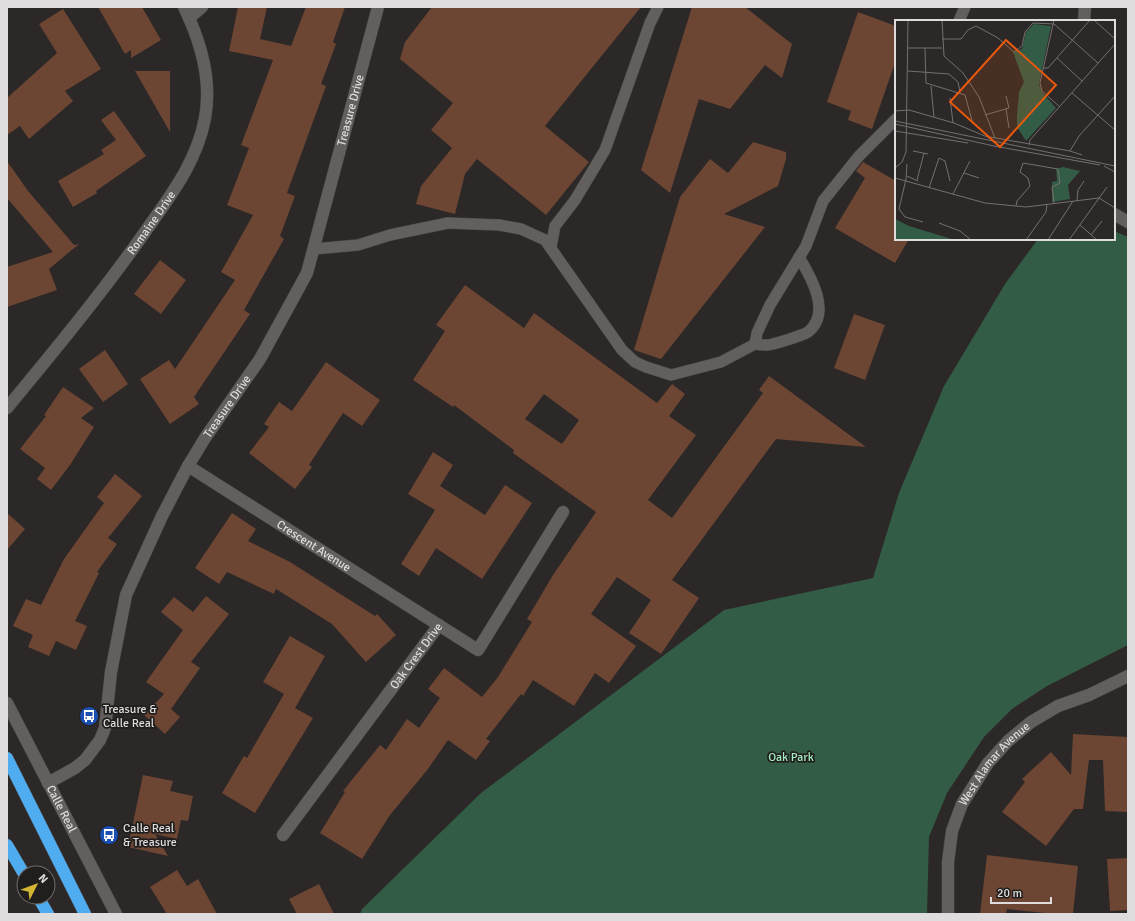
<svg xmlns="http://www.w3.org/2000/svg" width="1135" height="921" viewBox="0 0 1135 921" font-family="Signika,sans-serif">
	<rect width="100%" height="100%" fill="#2b2827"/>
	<polygon fill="#335c46" points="1114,231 1128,237 1128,645 1047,686 1012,709 984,737 947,793 929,837 927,914 360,914 362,909 481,793 724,610 873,578 899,493 944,386 1005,284 1038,239 1114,239"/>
	<g fill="#6c4533" fill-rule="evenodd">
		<polygon points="98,7 142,7 161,40 131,58 131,50 125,54"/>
		<polygon points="238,7 267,7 260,39 291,46 306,7 345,7 333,42 336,44 321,84 326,86 287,193 295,196 280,236 284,239 244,310 250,314 194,397 199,404 170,424 140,379 169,360 175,369 235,280 221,272 253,215 227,205 249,148 241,145 273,60 229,51"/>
		<polygon points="432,7 641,7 545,126 589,162 546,215 477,159 465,174 455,214 416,204 421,186 452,148 431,130 453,103 400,59 405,42"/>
		<polygon points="692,7 745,7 792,44 782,78 765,65 730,109 699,99 670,193 641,170"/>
		<polygon points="63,9 101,69 65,91 73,101 29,139 20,126 7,135 7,98 57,53 39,24"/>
		<polygon points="858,12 896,26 896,60 872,129 848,120 851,111 827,102"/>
		<polygon points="135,71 170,71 170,132"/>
		<polygon points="114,111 146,156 96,191 97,193 73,207 58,181 104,154 101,150 116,140 101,120"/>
		<polygon points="753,142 786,152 786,159 778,186 724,214 765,227 661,359 634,350 680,197 710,159 728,173"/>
		<polygon points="7,161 28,191 74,245 79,244 49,269 57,290 7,307 7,267 53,252 7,198"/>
		<polygon points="863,162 896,181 896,239 909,239 895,263 835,228 865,178 856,171"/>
		<polygon points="160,260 186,280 161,314 134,294"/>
		<path d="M465,285L524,328L534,313L657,403L672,384L685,394L669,416L696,435L648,500L672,518L763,393L759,390L769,376L866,447L776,439L672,580L699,598L661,654L629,633L651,600L617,577L591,614L636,646L609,683L595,673L574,706L533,680L523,696L521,694L486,739L490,741L476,760L448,740L428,769L390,815L362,859L320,833L345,792L343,791L380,745L386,750L407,719L419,728L440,698L428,689L444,668L482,697L498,677L532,622L527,619L553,575L596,512L513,453L514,450L454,405L453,407L413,380L445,331L436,325ZM544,394L579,420L562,444L525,419Z"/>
		<polygon points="854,314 885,325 865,380 834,368"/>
		<polygon points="105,350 128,384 103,402 79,369"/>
		<polygon points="326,362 380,400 362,426 343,413 309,465 312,467 295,489 249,453 269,427 264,424 279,402 292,411"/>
		<polygon points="63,387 94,408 81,418 94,427 70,465 51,490 37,479 45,468 20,449 46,416 44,415"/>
		<polygon points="433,452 453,465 440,486 485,515 505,485 532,503 482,579 436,548 419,576 401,564 435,510 408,494"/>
		<polygon points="115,474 142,496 108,538 117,544 97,572 99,573 75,621 87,626 76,650 56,641 49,656 28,647 33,635 13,626 26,599 41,605 64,559 104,503 97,497"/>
		<polygon points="7,513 25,529 7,550"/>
		<polygon points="232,513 256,529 248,541 290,562 375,616 377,614 396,635 366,662 332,624 276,589 274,594 227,572 219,584 195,568"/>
		<polygon points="206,596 229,614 191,662 200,668 171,709 180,717 165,734 144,715 164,694 146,682 183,630 161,612 174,597 193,612"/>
		<polygon points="290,636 325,656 295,708 313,718 255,813 222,793 244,756 247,758 284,694 263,682"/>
		<polygon points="1073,734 1128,737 1128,812 1105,811 1103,760 1089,760 1083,809 1074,809 1046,846 1002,812 1025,782 1022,779 1051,752 1071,775"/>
		<polygon points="143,775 173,781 170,791 193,796 188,821 181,820 177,839 155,834 168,856 128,847"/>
		<polygon points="987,855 1078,866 1073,914 1055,914 1007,909 1006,914 980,914"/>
		<polygon points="1128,858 1128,910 1110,911 1107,859"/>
		<polygon points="177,870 187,886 198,879 217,914 167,914 150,887"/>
		<polygon points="319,884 334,914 297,914 289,899"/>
	</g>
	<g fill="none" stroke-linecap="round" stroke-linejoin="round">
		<defs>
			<g id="lane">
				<polyline points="959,21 965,7"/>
				<polyline points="551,247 555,226 575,200 605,150 650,23 658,7"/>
				<path d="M314,249L358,245L390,235L448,223L499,225L521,229L545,240L622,350L635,362L646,367L671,375L721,362L755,344C769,347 777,343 790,339C795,337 803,335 808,332C832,313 811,277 799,257"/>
				<polyline points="755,344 757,333 770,305 806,246 823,201 859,156 896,119"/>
			</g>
			<g id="street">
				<polyline points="189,18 202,7"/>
				<polyline points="1084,21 1085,7"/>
				<polyline points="1114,214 1128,222"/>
				<path id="s1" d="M7,408C55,350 102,293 145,232C170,196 197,162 205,118C212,81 200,40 184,7"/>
				<path id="s2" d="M188,466L478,650L563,512"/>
				<path id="s3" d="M48,783L75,768L85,760L100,740L105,728L111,672L126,595L162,516L188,466L205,438L260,359L307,273L378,7"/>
				<path id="s4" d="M283,835L439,625"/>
				<path id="s5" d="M948,914V862L952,831L962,804L988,763L1008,741L1031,722L1058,706L1089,695L1128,676"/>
			</g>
			<g id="secondary">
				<path id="s6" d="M7,703L116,914"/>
			</g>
			<g id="highway">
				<polyline points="7,758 85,914"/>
				<polyline points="7,845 24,874"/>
				<polyline points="38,897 48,914"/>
			</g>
		</defs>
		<use href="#lane" stroke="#484645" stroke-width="12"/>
		<use href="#street" stroke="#484645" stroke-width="13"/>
		<use href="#secondary" stroke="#484645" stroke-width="13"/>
		<use href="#highway" stroke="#484645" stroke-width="13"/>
		<use href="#lane" stroke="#625f5e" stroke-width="11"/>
		<use href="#street" stroke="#625f5e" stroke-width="12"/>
		<use href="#secondary" stroke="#625f5e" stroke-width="12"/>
		<use href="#highway" stroke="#4fadef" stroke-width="12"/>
	</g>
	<defs>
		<symbol id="bus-disc" viewBox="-11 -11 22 22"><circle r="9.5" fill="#1a4fb4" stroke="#211f1d"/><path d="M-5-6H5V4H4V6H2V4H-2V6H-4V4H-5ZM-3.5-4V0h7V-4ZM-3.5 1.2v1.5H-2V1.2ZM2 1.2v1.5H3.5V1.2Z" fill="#fff"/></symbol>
	</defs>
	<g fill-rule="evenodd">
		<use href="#bus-disc" x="78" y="705" width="22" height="22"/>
		<use href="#bus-disc" x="98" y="824" width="22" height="22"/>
	</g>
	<g text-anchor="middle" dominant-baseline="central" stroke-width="3.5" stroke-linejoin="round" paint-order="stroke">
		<g font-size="12" fill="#dedcdc" stroke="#211f1d">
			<text stroke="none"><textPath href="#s3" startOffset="755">Treasure Drive</textPath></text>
			<text stroke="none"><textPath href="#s1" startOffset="235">Romaine Drive</textPath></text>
			<text stroke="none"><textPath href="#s3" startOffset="431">Treasure Drive</textPath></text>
			<text stroke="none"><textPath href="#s2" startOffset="149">Crescent Avenue</textPath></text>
			<text stroke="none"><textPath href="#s4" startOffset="223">Oak Crest Drive</textPath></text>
			<text stroke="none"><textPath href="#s5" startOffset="164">West Alamar Avenue</textPath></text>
			<text stroke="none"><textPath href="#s6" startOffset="119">Calle Real</textPath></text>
		</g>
		<g font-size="12" fill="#dedcdc" stroke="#211f1d" text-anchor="start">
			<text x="103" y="709">Treasure &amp;<tspan x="103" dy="14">Calle Real</tspan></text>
			<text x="123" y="828">Calle Real<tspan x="123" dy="14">&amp; Treasure</tspan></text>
		</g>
		<g font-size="12" fill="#a4ebc2" stroke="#211f1d">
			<text x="791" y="757">Oak Park</text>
		</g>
	</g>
	<g transform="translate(895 20)">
		<rect width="220" height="220" fill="#2b2827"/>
		<path d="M139,4L156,6L144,64L147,72L161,88L131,121L122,107V95L124,72L129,62L118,32L127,29L131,12ZM168,147L185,151L173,165L175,179L157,182V162L162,161L161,149ZM0,199L14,206L60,220H0Z" fill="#335c46"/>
		<path fill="none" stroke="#73706f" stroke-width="1" d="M47,0L49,36L68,53L84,77L100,118M159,0L145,63L147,71L165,87M199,0L220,19M81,6L103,18L119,32L127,26L130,12L138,3L159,4L203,43M47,19H66L73,10L81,6M13,28H47M30,28L31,63L70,75L78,104M162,38L187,61M149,48H153L195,0M13,51L54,54L63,62L65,72M36,66L39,97M177,73L220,110M55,78L58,103M111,89L114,108M0,91L14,90L59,103M90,95L114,88L111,76M0,101L220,146M59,103L97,119M0,104L99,126L205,145M0,111L73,123M95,117L175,131L184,116L220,76M134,125L135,120L220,24M18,131L33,134M175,131L187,135M12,144L11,159L4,189L10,197L28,202M209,146L220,152M0,148L7,142L11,132L13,0M69,153L84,158M12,156L23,161M0,158L90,183L131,187L204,178L220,188M22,160L29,133M34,168L44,138L50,141L55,161M58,174L75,141M182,181L183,170L189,161M121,186L122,181L135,166L133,158L125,152L128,143L163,149L165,163L157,167L159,183M44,203L65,211L76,220M185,205L202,220M196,215L207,201M131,220L151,192L152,184M153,220L178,181M174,220L212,167"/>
		<path fill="#e8590c" fill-opacity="0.15" stroke="#e8590c" stroke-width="2" d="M111,20L161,65L105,127L55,82Z"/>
		<rect width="220" height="220" fill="none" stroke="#dedcdc" stroke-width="2"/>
	</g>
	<rect width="1135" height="921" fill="none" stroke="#dedcdc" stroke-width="16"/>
	<g transform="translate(36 885) rotate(48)"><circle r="19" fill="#211f1d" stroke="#6d6b69"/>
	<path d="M0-3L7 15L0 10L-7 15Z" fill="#d5b534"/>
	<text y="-6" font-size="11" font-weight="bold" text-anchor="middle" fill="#dedcdc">N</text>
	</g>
	<path d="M991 897v6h60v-6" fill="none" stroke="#dedcdc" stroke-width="2"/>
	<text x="997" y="897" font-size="12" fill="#dedcdc" stroke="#211f1d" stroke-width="3" paint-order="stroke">20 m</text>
</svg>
